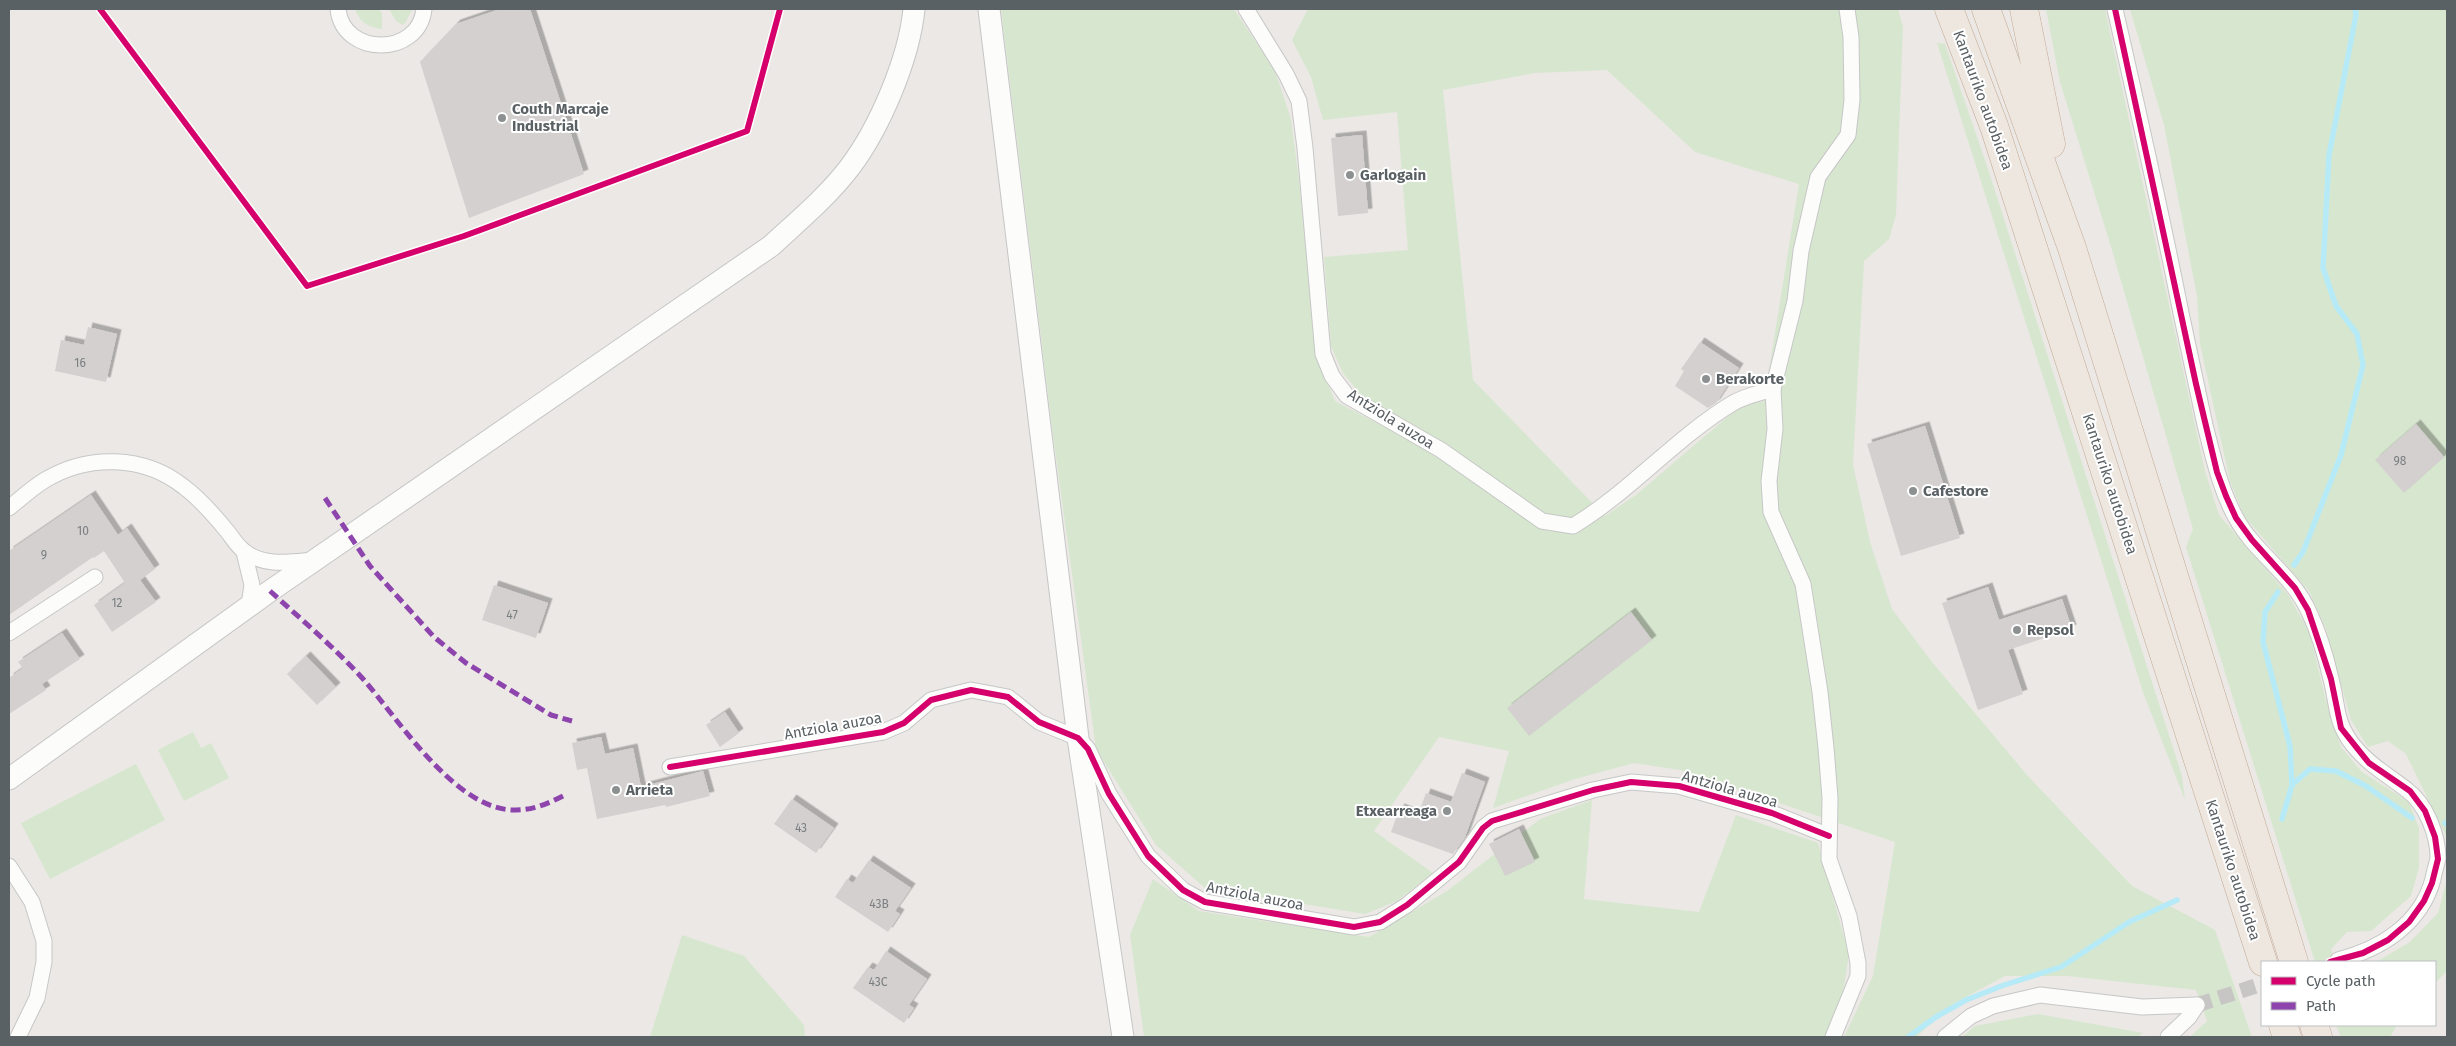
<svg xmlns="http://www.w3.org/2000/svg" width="2456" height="1046" viewBox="0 0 2456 1046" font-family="'Fira Sans',sans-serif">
	<defs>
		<filter id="shadow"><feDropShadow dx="4.5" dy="-4.5" stdDeviation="0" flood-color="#0004"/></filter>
	</defs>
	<rect width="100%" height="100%" fill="#ebe8e5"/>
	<g fill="#d7e7cf" fill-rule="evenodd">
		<path d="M355,9H378L382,13V29C368,27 360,23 355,9Z"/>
		<polygon points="389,9 412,9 406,22 403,25 396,21"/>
		<path d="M1001,9H1234L1275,71L1291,119L1300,189L1316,355L1335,401L1390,430L1343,373L1331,346L1324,257L1408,250L1397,112L1323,120L1311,77L1292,40L1308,9H1898L1903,27L1896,215L1889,239L1864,261L1853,464L1870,542L1892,609L1932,662L2027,775L2132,886L2215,930L2252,1037H2190L2207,1021L2196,990L2067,976H2005L1953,1004L1916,1037H1844L1873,976L1895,842L1680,770L1634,763L1575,779L1493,808L1509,751L1439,737L1374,831L1433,873L1397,901L1365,914L1205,888L1156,845L1096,749L1053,435ZM1607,70L1695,152L1799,184L1764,401L1740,406L1636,495L1605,516L1473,380L1443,90L1535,73Z"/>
		<polygon points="2046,9 2105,9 2205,471 2219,515 2289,596 2310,634 2326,701 2341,747 2362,772 2409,802 2419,828 2419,867 2411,896 2371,931 2347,932 2331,949 2336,962 2315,962 2186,547 2193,529 2112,250 2060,82"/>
		<polygon points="2130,9 2447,9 2447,838 2406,754 2388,741 2368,747 2351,720 2325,626 2309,591 2244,516 2230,481 2200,344 2197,296 2164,125"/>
		<polygon points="1937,43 1945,44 1989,172 2182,776 2185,800 2144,695"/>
		<polygon points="193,732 201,748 211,743 229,778 184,801 158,750"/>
		<polygon points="136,764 165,820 50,879 21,823"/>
		<polygon points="1592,800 1584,899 1699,912 1736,815 1818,843 1849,955 1842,999 1825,1037 1144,1037 1130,935 1153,879 1199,911 1369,937 1447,891 1540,819"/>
		<polygon points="2447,879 2447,971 2435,983 2435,962 2376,962 2410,942 2438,913"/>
		<polygon points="682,935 744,956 804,1025 805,1037 650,1037"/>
		<polygon points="2038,1014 2143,1033 2137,1037 1962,1037 1975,1026"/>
		<polygon points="2336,1025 2397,1025 2390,1037 2341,1037"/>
	</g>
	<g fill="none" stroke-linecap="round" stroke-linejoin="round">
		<g stroke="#b7eaf7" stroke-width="5.5">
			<polyline points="2294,565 2303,552 2341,455 2363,365 2357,334 2336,306 2323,268 2329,155 2356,15 2355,9"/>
			<polyline points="2278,592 2265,612 2263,642 2290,746 2292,785 2282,819"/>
			<polyline points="2292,785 2310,769 2336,771 2366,786 2412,818"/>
			<polyline points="2445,823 2447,824"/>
			<polyline points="1908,1037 1936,1017 1966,1000 2004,985 2061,967 2129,922 2177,900"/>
		</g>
	</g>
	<g fill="#d3d0cf" filter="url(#shadow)">
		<polygon points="500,9 530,9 584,174 469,218 420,62 456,24"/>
		<polygon points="1362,135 1368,213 1338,216 1331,138"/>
		<polygon points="88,327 117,334 106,382 55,371 61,340 84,345"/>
		<polygon points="1700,342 1739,368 1716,403 1708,408 1675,386 1684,371 1681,369"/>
		<polygon points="2416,424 2444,457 2404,493 2375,460"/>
		<polygon points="1925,426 1960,538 1901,556 1867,444"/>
		<polygon points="91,495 118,535 127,528 155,569 140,580 156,602 112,632 94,605 125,583 104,551 94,558 93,557 9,615 9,551"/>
		<polygon points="494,585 548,603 536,638 482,620"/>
		<polygon points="1988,587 1999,620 2062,599 2072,629 2008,650 2023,694 1978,710 1942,603"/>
		<polygon points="1631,612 1652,640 1529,736 1507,708"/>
		<polygon points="62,633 80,659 42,684 46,690 9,714 9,678 23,668 18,662"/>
		<polygon points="306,656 336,687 317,705 287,674"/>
		<polygon points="725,712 739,733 720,747 706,725"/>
		<polygon points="601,737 605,754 633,748 641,787 703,771 710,796 666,807 665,805 597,819 587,768 577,770 572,743"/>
		<polygon points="1462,773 1485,782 1465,837 1453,854 1391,832 1400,808 1418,815 1426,793 1451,802"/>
		<polygon points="792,799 834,828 816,853 774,824"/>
		<polygon points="1519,829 1535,862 1505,876 1489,844"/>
		<polygon points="869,860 911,888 895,911 900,914 888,932 835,897 847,879 853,883"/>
		<polygon points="886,951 927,979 909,1005 914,1008 904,1023 853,988 868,967 874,970"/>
	</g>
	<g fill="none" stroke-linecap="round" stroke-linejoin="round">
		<polyline stroke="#c7c6c5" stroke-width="15" stroke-dasharray="15 8" stroke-linecap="butt" points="2197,1005 2262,984"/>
		<defs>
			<g id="minor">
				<path d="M338,9C343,57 419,57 424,9"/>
				<path d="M1246,9L1286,74L1299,101L1305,148L1323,354L1332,376L1347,396L1441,450L1542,521L1573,526C1631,491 1675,438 1733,403C1745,396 1760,393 1773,389"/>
				<path d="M2115,9C2138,110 2161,211 2181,313C2189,350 2197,387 2205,425C2213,456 2220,489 2236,518C2255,553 2293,575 2309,612C2319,633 2326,657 2331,679C2338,706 2335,722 2353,745C2369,765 2388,775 2407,790C2426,804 2438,835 2438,858C2437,864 2434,872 2433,879C2421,924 2381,949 2338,960"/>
				<path d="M9,508C20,499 32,488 45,480C88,454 144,455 184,487C200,499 214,515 227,531C232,537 237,546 244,551C263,567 291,562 314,560"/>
				<polyline points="244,552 252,585 249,605"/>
				<polyline points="9,633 95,577"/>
				<polyline points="670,767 883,732 904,723 931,700 971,690 1008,697 1039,722 1078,738 1088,749 1109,794 1148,856 1183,890 1205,902 1354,927 1380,922 1407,905 1459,862 1483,828 1492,821 1593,790 1631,782 1679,786 1772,813 1829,836"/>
				<polyline points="9,866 32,902 44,941 44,962 37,998 18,1037"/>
				<polyline points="1833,1037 1858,976 1858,963 1849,916 1829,859 1830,798 1826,748 1820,692 1803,584 1771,512 1769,481 1775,429 1773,389 1795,301 1801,251 1818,177 1848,135 1852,100 1851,37 1847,9"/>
				<polyline points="1945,1037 1971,1016 1993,1006 2040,995 2142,1007 2197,1005"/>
				<polyline points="2168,1037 2189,1017 2197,1005"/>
			</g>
			<g id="secondary">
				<polyline points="989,9 1078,738 1123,1037"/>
				<path d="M9,779L270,591L771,246C798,221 828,196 850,167C880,127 909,59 914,9"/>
			</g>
			<g id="motorway">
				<polyline points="1949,9 1994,126 2263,962"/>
				<polyline points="1986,9 2072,248 2294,962"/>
				<polyline points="2024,9 2051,144"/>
				<polyline points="2283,1025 2287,1037"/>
				<polyline points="2314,1025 2318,1037"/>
			</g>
		</defs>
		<use href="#minor" stroke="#c6c7c6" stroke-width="17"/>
		<use href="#secondary" stroke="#c6c6c6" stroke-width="23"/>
		<use href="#motorway" stroke="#c3a992" stroke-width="29"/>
		<use href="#minor" stroke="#fcfcfb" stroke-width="15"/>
		<use href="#secondary" stroke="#fcfcfb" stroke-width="21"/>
		<use href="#motorway" stroke="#eee7e0" stroke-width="28"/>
		<g stroke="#8e44ad" stroke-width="5" stroke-dasharray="10 5" stroke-linecap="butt">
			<polyline points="325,498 370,566 434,637 466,663 551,715 572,721"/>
			<path d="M270,591C302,620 335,648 364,680C399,720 457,812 516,810C535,810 551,802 567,794"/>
		</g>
		<defs>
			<g id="cycleway">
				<polyline points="100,9 307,286 464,236 747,131 780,9"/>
				<polyline points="2115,9 2196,384 2217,472 2226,496 2236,518 2252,540 2295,588 2308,610 2331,679 2341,728 2369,763 2410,791 2425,811 2435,837 2438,859 2432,883 2424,901 2409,922 2388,940 2363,953 2330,962"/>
				<polyline points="670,767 883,732 904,723 931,700 971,690 1008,697 1039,722 1078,738 1088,749 1109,794 1148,856 1183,890 1205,902 1354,927 1380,922 1407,905 1459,862 1483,828 1492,821 1593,790 1631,782 1679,786 1772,813 1829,836"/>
			</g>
		</defs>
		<use href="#cycleway" stroke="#fff" stroke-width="9"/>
		<use href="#cycleway" stroke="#d6006c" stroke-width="6"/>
	</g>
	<g fill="#8d9091" stroke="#fff" stroke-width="2">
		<circle cx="502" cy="118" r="5"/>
		<circle cx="1350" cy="175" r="5"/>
		<circle cx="1706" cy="379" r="5"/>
		<circle cx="1913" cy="491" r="5"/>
		<circle cx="2017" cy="630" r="5"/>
		<circle cx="616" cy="790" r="5"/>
		<circle cx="1447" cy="811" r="5"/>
	</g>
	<g text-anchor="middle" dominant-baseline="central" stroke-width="4" stroke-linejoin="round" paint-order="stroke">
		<g font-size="12" fill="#7a7e80">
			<text x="80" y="363">16</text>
			<text x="2400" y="461">98</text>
			<text x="83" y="531">10</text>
			<text x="44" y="555">9</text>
			<text x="117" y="603">12</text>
			<text x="512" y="615">47</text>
			<text x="801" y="828">43</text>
			<text x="879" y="904">43B</text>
			<text x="878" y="982">43C</text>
		</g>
		<g font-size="15" fill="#5a6164" stroke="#fff">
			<text transform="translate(1983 100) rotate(70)">Kantauriko autobidea</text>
			<text transform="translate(1391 419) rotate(32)">Antziola auzoa</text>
			<text transform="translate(2110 484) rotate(72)">Kantauriko autobidea</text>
			<text transform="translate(833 726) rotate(-10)">Antziola auzoa</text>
			<text transform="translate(1730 789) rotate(16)">Antziola auzoa</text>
			<text transform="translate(2233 870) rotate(72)">Kantauriko autobidea</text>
			<text transform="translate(1255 896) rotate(11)">Antziola auzoa</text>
		</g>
		<g font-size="15" font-weight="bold" fill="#5a6164" stroke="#fff" text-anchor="start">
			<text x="512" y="109">Couth Marcaje<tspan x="512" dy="17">Industrial</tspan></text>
			<text x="1360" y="175">Garlogain</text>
			<text x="1716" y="379">Berakorte</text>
			<text x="1923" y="491">Cafestore</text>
			<text x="2027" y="630">Repsol</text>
			<text x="626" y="790">Arrieta</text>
			<text x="1437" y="811" text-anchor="end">Etxearreaga</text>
		</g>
	</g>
	<rect width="2456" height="1046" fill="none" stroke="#5a6164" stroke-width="20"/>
	<rect x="2261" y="961" width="175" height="65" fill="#ffffff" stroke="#bdc0c1"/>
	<rect x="2271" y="977" width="25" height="8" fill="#d6006c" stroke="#bdc0c1"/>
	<text x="2306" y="986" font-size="15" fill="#5a6164">Cycle path</text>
	<rect x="2271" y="1002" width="25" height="8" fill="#8e44ad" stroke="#bdc0c1"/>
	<text x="2306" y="1011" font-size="15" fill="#5a6164">Path</text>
</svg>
